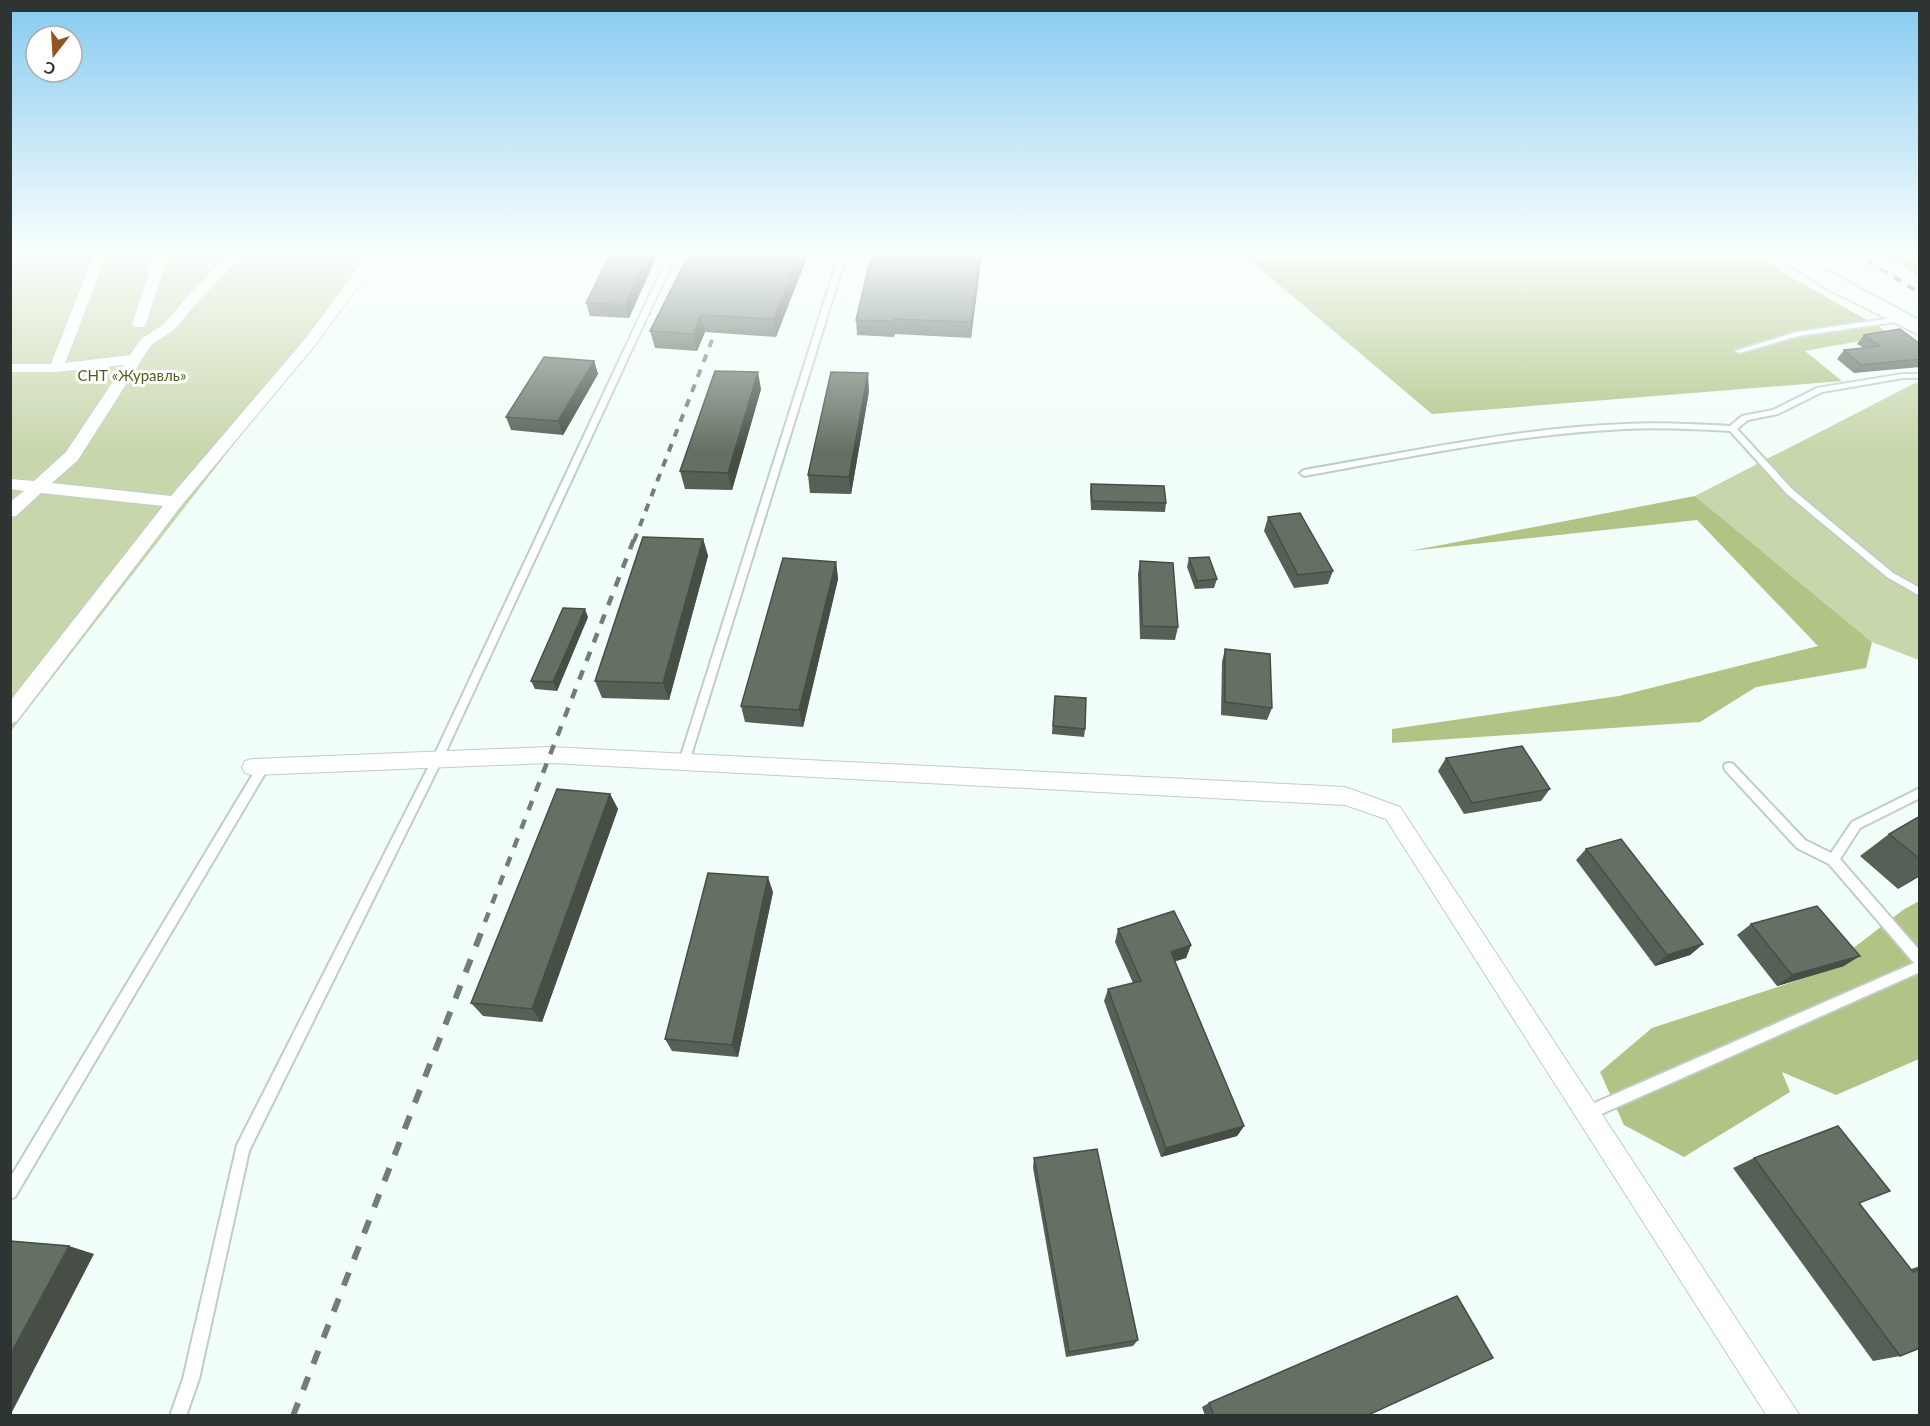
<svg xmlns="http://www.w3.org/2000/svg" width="1930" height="1426" viewBox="0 0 1930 1426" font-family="Lato,sans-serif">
	<rect width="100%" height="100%" fill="#f2fef9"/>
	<g fill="#c8d6ab">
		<polygon points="11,252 383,252 11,731"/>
		<polygon points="1919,381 1919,660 1872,642 1695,496"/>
	</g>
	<g fill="#b1c486">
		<polygon points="1240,252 1754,252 1782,272 1893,335 1805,351 1842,381 1432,414"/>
		<polygon points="1880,252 1919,252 1919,277"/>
		<polygon points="1695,496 1872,642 1866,668 1756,687 1700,722 1392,743 1392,729 1619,696 1818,646 1697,520 1410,551"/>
		<polygon points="1919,901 1919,1059 1836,1095 1782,1072 1790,1092 1684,1157 1624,1125 1600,1072 1652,1028 1808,977 1856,946 1903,910"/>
	</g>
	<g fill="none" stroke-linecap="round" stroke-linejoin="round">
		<defs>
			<g id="lane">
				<polygon points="670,252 677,252 442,760 249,1151 199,1379 186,1416 170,1416 183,1379 237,1145 432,760"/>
				<polygon points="840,252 847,252 689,762 688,765 680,765 679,762"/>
				<polygon points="1900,317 1904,319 1903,321 1798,336 1739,353 1735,351 1797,332"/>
				<path d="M1903,374H1920V378H1903L1822,392L1778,414L1748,420L1737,429L1793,490L1893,573L1920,588V596L1887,577L1787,494L1730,431C1695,429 1660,427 1625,429C1517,434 1410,457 1304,476L1300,473L1304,470C1410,452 1517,428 1625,424C1660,422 1695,424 1730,426L1742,416L1773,410L1817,388Z"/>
				<polygon points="263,763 267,764 268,767 267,770 15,1197 10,1199 10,1178 259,764"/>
				<polygon points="1729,763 1733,764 1805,840 1831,853 1852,822 1920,788 1920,798 1860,828 1840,859 1920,951 1920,972 1588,1120 1583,1118 1581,1113 1583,1108 1914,963 1829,864 1797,848 1725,770 1724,767 1725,764"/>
			</g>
			<g id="street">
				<polygon points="95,252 108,252 65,363 130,355 141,339 164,324 192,291 232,252 246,252 202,297 174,330 151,345 78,460 52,483 171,496 306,338 370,252 383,252 316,344 181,506 17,721 10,724 10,701 163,506 41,493 16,516 10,517 10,502 24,491 10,489 10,479 34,481 66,452 124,365 56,372 10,372 10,364 51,364"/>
				<polygon points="156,252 169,252 146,324 144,327 134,327 132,324"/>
				<polygon points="550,747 1345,787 1400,807 1800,1416 1767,1416 1386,819 1345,805 550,763 252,775 245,773 242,767 245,761 252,759"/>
			</g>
			<polygon id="secondary" points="1770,252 1793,252 1920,321 1920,335 1826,288"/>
		</defs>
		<use href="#lane" stroke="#bccfc7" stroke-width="4"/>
		<use href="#street" stroke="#bccfc7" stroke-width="2"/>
		<use href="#secondary" stroke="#bccfc7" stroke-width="4"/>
		<use href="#lane" fill="#fff" fill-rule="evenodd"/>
		<use href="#street" fill="#fff" fill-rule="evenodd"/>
		<use href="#secondary" fill="#fff" fill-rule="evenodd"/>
		<g stroke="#747c79" stroke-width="4" stroke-dasharray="8 8" stroke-linecap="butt">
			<polyline points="1853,252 1920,293"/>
			<polyline points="634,541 721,317"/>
		</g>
		<polyline stroke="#747c79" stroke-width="4.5" stroke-dasharray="10 10" stroke-linecap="butt" points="485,922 634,539"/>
		<polyline stroke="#747c79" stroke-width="6" stroke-dasharray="14 14" stroke-linecap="butt" points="293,1416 486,920"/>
	</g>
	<g fill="#566056">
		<polygon points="807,257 776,337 705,332 697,351 655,348 650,331"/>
		<polygon points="655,260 629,318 590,316 586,303"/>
		<polygon points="981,260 971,338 895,334 894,337 857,335 856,320"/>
		<polygon points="1864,335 1920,344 1920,367 1854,373 1837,359 1844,350 1864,348 1857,344"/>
		<polygon points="594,361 598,374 563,435 511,430 506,417"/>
		<polygon points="761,389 732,490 685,489 680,471"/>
		<polygon points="869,391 851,494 810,493 808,475"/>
		<polygon points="1091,484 1166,503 1165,512 1091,510 1090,492"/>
		<polygon points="1268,517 1333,571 1328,584 1294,588 1264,531"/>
		<polygon points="703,539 708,556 669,700 602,698 595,681"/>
		<polygon points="1189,558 1217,579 1214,588 1195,589 1187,567"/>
		<polygon points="1140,561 1178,627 1175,640 1140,639 1138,574"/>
		<polygon points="836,562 838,579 803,727 745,722 741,706"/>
		<polygon points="588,617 557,691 535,689 531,681"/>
		<polygon points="1225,649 1272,708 1267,720 1221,715 1222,662"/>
		<polygon points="1054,704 1085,729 1084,737 1052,734"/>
		<polygon points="1446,758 1550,789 1541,801 1464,814 1438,771"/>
		<polygon points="610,794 618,809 542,1022 483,1016 471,1003"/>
		<polygon points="1920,816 1920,876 1898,889 1860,856 1889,834"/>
		<polygon points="1586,849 1703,944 1690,955 1655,966 1576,860"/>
		<polygon points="773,892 738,1057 672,1051 665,1039"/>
		<polygon points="1751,924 1844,966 1777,986 1737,935"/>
		<polygon points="1118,929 1191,945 1186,958 1175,961 1244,1126 1237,1136 1161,1157 1104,1001 1108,989 1133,983 1115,942"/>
		<polygon points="1034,1158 1138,1340 1133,1346 1066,1357 1033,1168"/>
		<polygon points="1754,1158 1859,1203 1911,1269 1920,1266 1920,1348 1900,1356 1873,1361 1733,1168"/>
		<polygon points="1209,1403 1366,1416 1205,1416 1202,1407"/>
	</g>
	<g fill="#464e46">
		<polygon points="650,252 654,252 655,260 629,318 625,305"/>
		<polygon points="801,252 807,252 807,257 776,337 774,319"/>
		<polygon points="980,252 981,252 981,260 971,338 971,322"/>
		<polygon points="701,315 705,332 697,351 693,334"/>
		<polygon points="594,361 598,374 563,435 558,421"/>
		<polygon points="758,372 761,389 732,490 728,473"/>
		<polygon points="868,373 869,391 851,494 849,477"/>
		<polygon points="703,539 708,556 669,700 663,683"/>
		<polygon points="836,562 838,579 803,727 799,710"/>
		<polygon points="585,609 588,617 557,691 553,682"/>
		<polygon points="610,794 618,809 542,1022 532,1009"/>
		<polygon points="1920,874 1920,876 1898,889"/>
		<polygon points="768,877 773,892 738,1057 732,1045"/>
		<polygon points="1703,944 1690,955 1655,966 1667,955"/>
		<polygon points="1191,945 1186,958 1167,964 1171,952"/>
		<polygon points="1860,956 1844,966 1777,986 1792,975"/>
		<polygon points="1244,1126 1237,1136 1161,1157 1166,1148"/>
		<polygon points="69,1246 94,1254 11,1414 10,1355"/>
	</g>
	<g fill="#647064" stroke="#464e46" stroke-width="1.5">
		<polygon points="611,252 650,252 625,305 586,303"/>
		<polygon points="690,252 801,252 774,319 701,315 693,334 650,331"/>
		<polygon points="872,252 980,252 971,322 894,319 893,321 856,320"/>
		<polygon points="1900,329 1920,344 1920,359 1861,365 1844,350 1880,346 1864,335"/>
		<polygon points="544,357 594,361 558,421 506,417"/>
		<polygon points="715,371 758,372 728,473 680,471"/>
		<polygon points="831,372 868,373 849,477 808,475"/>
		<polygon points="1091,484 1164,486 1166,503 1092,501"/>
		<polygon points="1300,513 1333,571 1298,575 1268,517"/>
		<polygon points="643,537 703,539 663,683 595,681"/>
		<polygon points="1209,557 1217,579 1197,581 1189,558"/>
		<polygon points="783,558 836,562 799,710 741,706"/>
		<polygon points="1140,561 1173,563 1178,627 1142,626"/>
		<polygon points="563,608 585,609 553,682 531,681"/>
		<polygon points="1225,649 1270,654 1272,708 1225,702"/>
		<polygon points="1055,696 1086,698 1085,729 1053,726"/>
		<polygon points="1522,746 1550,789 1472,803 1446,758"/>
		<polygon points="557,789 610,794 532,1009 471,1003"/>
		<polygon points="1920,816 1920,859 1889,834"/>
		<polygon points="1621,839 1703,944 1667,955 1586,849"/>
		<polygon points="708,873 768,877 732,1045 665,1039"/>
		<polygon points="1817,906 1860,956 1792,975 1751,924"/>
		<polygon points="1174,911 1191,945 1171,952 1244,1126 1166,1148 1108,989 1141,981 1118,929"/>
		<polygon points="1838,1126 1890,1191 1859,1203 1913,1272 1920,1269 1920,1348 1900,1356 1754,1158"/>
		<polygon points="1097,1149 1138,1340 1069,1352 1034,1158"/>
		<polygon points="10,1241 69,1246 10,1355"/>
		<polygon points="1457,1296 1493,1358 1366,1416 1214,1416 1209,1403"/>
	</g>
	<linearGradient id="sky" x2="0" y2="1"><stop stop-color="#87caf1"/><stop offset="0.56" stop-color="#f9fffc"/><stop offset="1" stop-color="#f9fffc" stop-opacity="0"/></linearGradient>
	<rect width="1930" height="452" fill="url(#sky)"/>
	<g text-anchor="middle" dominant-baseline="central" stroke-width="6" stroke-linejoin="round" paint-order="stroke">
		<g font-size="15" fill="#4e5f1c" stroke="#fff">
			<text x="132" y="375">СНТ «Журавль»</text>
		</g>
	</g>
	<rect width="1930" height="1426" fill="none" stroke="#2d3431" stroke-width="24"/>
	<g transform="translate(54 54) rotate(197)"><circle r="28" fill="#ffffff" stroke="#abaead" stroke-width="1.5"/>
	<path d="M0-4.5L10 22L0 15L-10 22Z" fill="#955322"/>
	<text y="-9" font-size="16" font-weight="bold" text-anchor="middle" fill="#2d3431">С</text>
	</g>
</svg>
